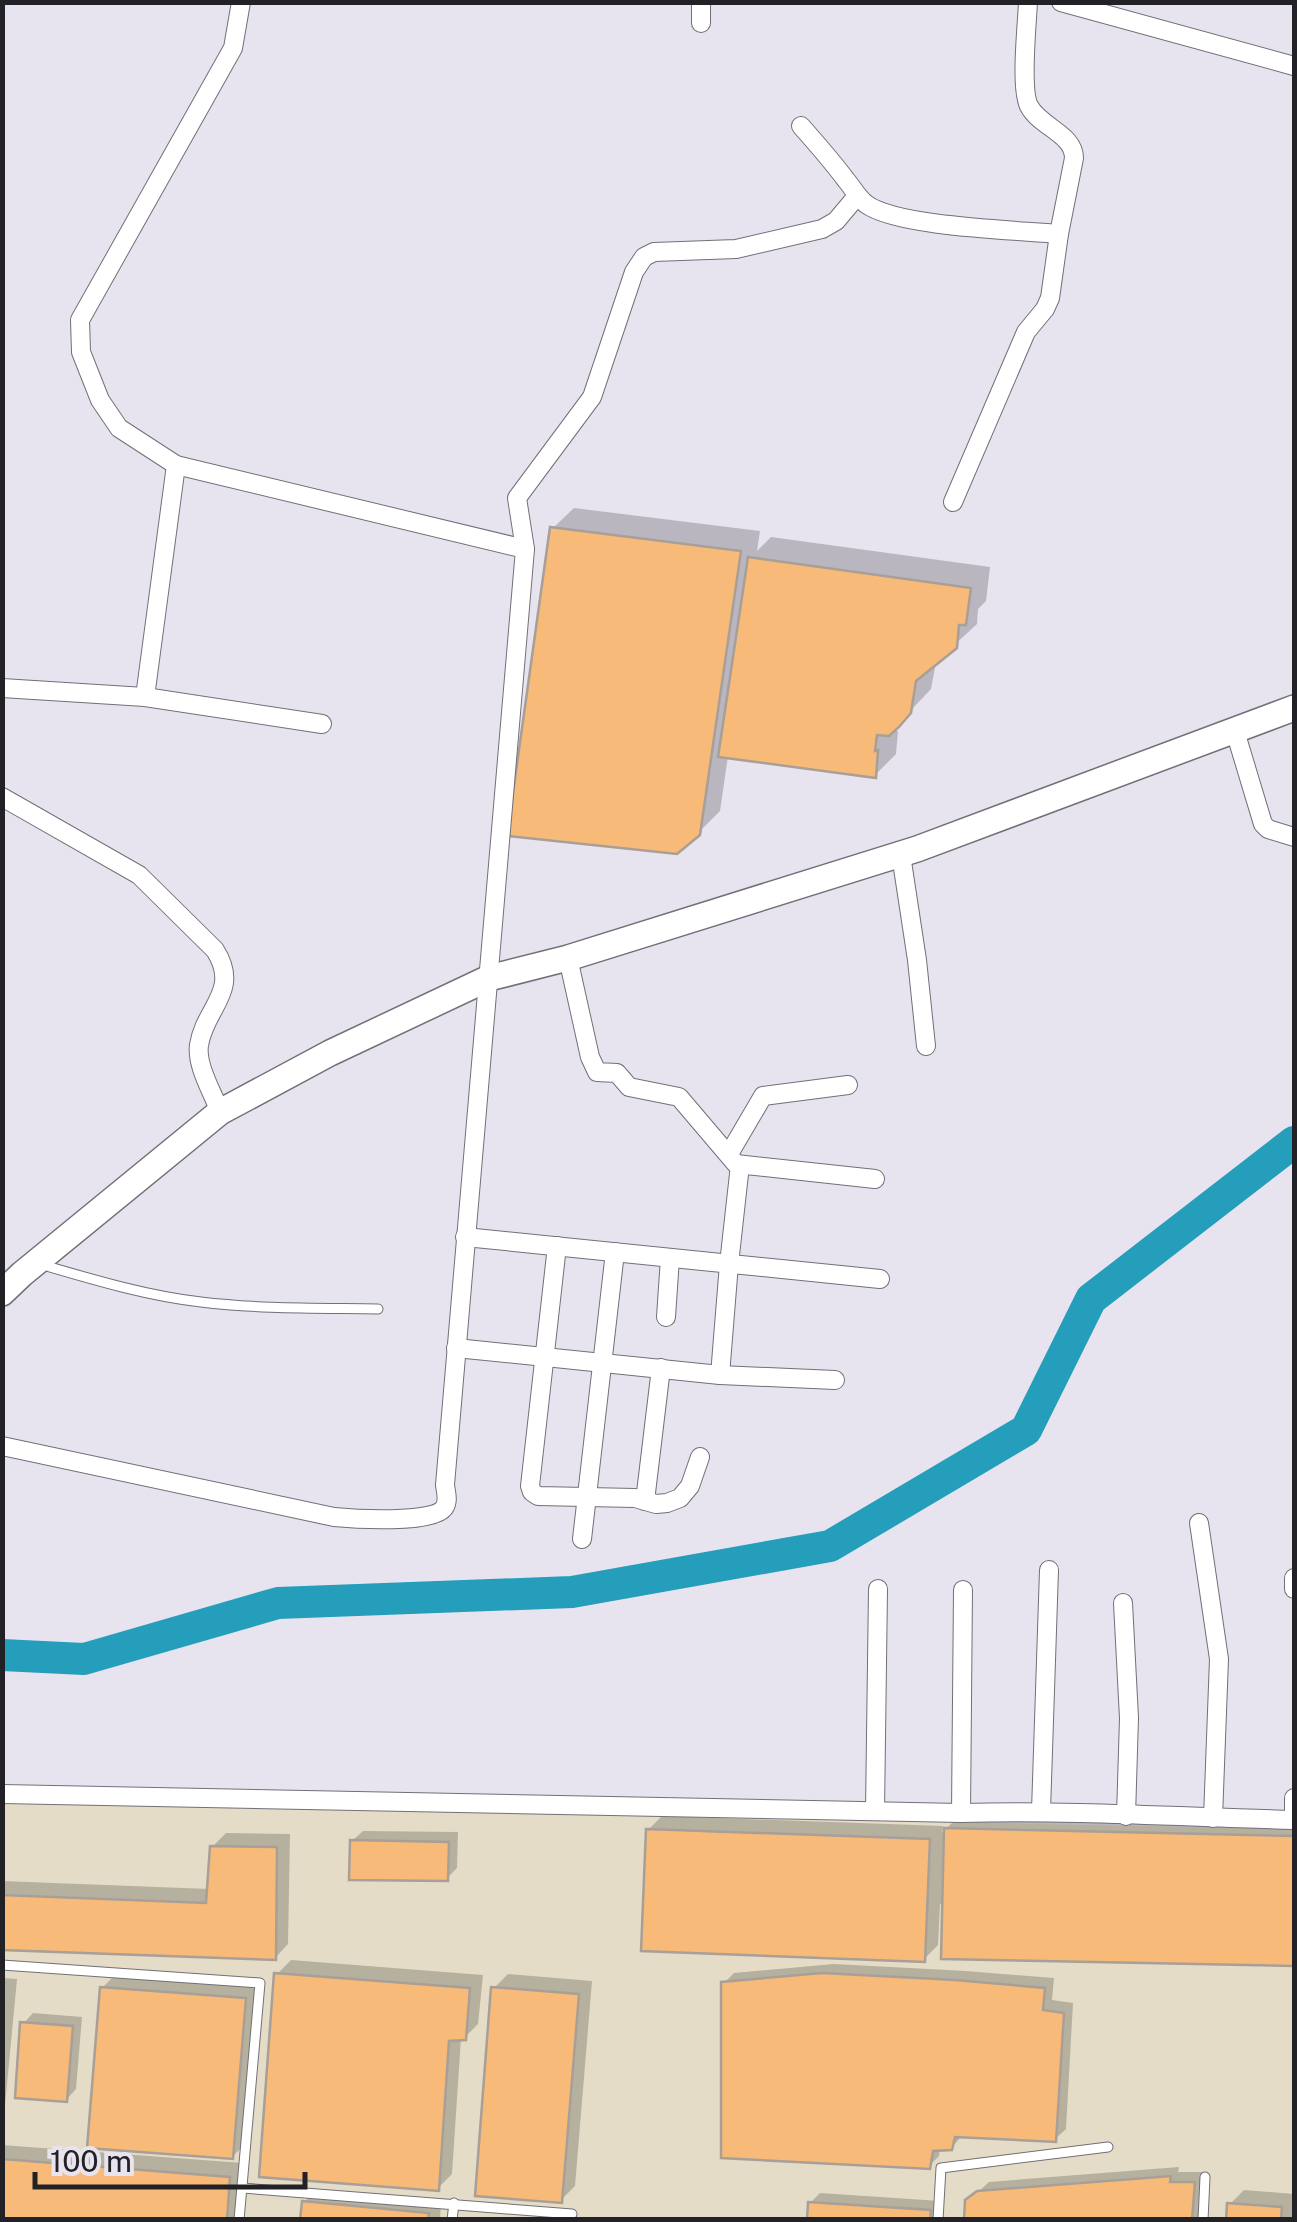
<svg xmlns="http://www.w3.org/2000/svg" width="1297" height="2222" viewBox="0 0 1297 2222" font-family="'Public Sans',sans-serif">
	<rect width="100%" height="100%" fill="#e8e4ef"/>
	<polygon fill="#e4dcc6" points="3,1803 1294,1829 1294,2219 3,2220"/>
	<g fill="#0003">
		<polygon points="574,508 760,531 757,551 771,537 990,567 986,601 978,609 977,624 936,662 931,689 895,727 895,731 898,731 896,754 875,775 728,756 720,811 698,833 553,528"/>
		<polygon points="960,1815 1294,1822 1294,1964 943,1956 945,1904 940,1904 938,1945 924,1959 648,1830 662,1816 943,1826 942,1833"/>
		<polygon points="363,1831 458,1832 457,1868 447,1878 352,1841"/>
		<polygon points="226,1833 290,1834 288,1944 275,1958 2,1948 2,1881 209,1889 212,1847"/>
		<polygon points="291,1960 483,1975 478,2024 464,2038 461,2038 452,2174 438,2188 277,1974"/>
		<polygon points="834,1964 966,1971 1054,1978 1052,2000 1073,2003 1066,2129 1055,2139 961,2137 951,2148 940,2148 939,2156 929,2166 724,1983 734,1973"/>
		<polygon points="116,1974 259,1985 246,2143 232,2157 102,1988"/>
		<polygon points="508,1974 592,1981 575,2186 561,2200 494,1988"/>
		<polygon points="2,1978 17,1979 2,2137"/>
		<polygon points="33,2013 82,2017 76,2089 66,2100 23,2024"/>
		<polygon points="2,2145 243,2163 239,2220 2,2220"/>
		<polygon points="1179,2167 1178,2172 1204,2172 1201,2220 966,2220 968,2201 989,2182"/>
		<polygon points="318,2189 441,2200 440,2220 303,2220 304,2202"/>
		<polygon points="1244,2190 1294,2194 1292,2220 1229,2220 1230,2204"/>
		<polygon points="820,2193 940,2201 939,2220 809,2220 810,2203"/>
	</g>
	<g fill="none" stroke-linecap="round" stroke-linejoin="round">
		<polyline stroke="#249ebb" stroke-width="32" points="2,1655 84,1659 278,1603 572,1592 830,1546 1026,1430 1091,1299 1294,1142"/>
	</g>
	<g fill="#f8ba79" stroke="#a89f97" stroke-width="2.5">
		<polygon points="550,527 741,551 700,835 677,854 507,836"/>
		<polygon points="748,557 971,588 966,625 959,625 957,648 916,681 911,713 899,727 889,736 877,735 875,751 878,750 876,778 718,757"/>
		<polygon points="944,1828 1294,1836 1294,1966 941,1959"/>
		<polygon points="646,1829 930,1839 925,1962 641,1951"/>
		<polygon points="350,1840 449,1842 448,1881 349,1880"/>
		<polygon points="210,1846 277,1847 276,1960 2,1950 2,1895 206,1903"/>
		<polygon points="274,1973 470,1988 466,2040 449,2041 439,2191 259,2177"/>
		<polygon points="822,1973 955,1980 1045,1988 1043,2010 1064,2013 1056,2142 955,2137 952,2150 933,2151 930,2169 721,2158 721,1982"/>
		<polygon points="100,1987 246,1998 233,2159 87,2148"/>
		<polygon points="491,1987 579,1994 562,2203 475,2196"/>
		<polygon points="20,2022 73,2026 67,2102 15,2098"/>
		<polygon points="2,2159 230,2177 227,2220 2,2220"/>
		<polygon points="1171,2176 1170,2182 1195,2182 1192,2220 964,2220 965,2200 977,2191"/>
		<polygon points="302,2201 429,2213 428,2220 300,2220"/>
		<polygon points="808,2202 931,2210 930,2220 807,2220"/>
		<polygon points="1227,2203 1282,2207 1281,2220 1226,2220"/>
	</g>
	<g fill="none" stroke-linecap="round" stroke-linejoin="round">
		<defs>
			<g id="lane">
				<path d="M43,1265C94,1280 148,1296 201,1302C259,1309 319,1308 378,1309"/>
				<polyline points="2,1965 260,1983 239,2220"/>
				<polyline points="242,2188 572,2214"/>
				<polyline points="452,2220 454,2203"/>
				<polyline points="938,2220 941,2168 1108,2147"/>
				<polyline points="1203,2220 1205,2177"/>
			</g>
			<g id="street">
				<polyline points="701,2 701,23"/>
				<polyline points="1061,2 1294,66"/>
				<path d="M801,126C816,143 832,161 846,180C853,188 857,197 866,204C897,227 1016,230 1059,234"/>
				<path d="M953,502L1026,332L1045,309L1050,298L1059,234L1074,158C1074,134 1040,127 1029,106C1020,88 1027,26 1028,2"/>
				<polyline points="525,549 517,498 592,397 634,272 644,257 654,252 736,249 822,229 836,221 857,196"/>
				<polyline points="2,688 145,697 322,724"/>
				<polyline points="145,697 176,465"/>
				<polyline points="1235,731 1263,824 1268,829 1294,837"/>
				<path d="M2,797L139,875L215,950C241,991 205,1007 199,1045C196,1066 213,1093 220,1112"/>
				<polyline points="901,855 917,960 926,1046"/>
				<polyline points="568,958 590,1057 597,1072 617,1073 629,1087 679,1097 736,1164 875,1179"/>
				<polyline points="729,1154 763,1096 848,1085"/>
				<polyline points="465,1237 880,1279"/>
				<polyline points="557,1246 530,1486 532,1492 538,1496 635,1498 656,1504 667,1503 680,1498 690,1486 700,1457"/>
				<polyline points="666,1317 670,1258"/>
				<polyline points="456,1348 720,1375 835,1380"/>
				<polyline points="720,1375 729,1264 740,1165"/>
				<path d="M2,1446L334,1517C354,1519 433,1524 444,1508C449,1501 446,1493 445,1485L525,549L176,465L119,428L100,400L81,352L80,320L233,48L241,2"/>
				<polyline points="645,1501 661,1368"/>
				<polyline points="1199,1523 1219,1659 1213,1818"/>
				<polyline points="582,1539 615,1252"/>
				<polyline points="1294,1578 1294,1589"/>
				<polyline points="1123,1603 1129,1718 1126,1816"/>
				<path d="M2,1794L961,1813C1072,1810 1183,1817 1294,1820"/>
				<polyline points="875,1811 878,1589"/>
				<polyline points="1041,1811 1049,1570"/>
				<polyline points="961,1813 963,1590"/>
				<polyline points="1294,1820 1294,1798"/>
			</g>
			<polyline id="secondary" points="2,1293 22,1274 220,1112 330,1053 489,978 568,958 917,849 1294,708"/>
		</defs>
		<use href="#lane" stroke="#726f78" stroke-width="11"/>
		<use href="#street" stroke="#726f78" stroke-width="20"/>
		<use href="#secondary" stroke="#726f78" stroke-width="28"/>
		<use href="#lane" stroke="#fff" stroke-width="9"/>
		<use href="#street" stroke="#fff" stroke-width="18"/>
		<use href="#secondary" stroke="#fff" stroke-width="25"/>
	</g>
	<rect width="1297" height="2222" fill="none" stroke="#222125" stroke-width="10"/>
	<path d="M35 2172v15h270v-15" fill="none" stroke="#222125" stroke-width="5"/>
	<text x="50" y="2172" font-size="30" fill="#222125" stroke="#e8e4ef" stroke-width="8" paint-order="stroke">100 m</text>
</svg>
